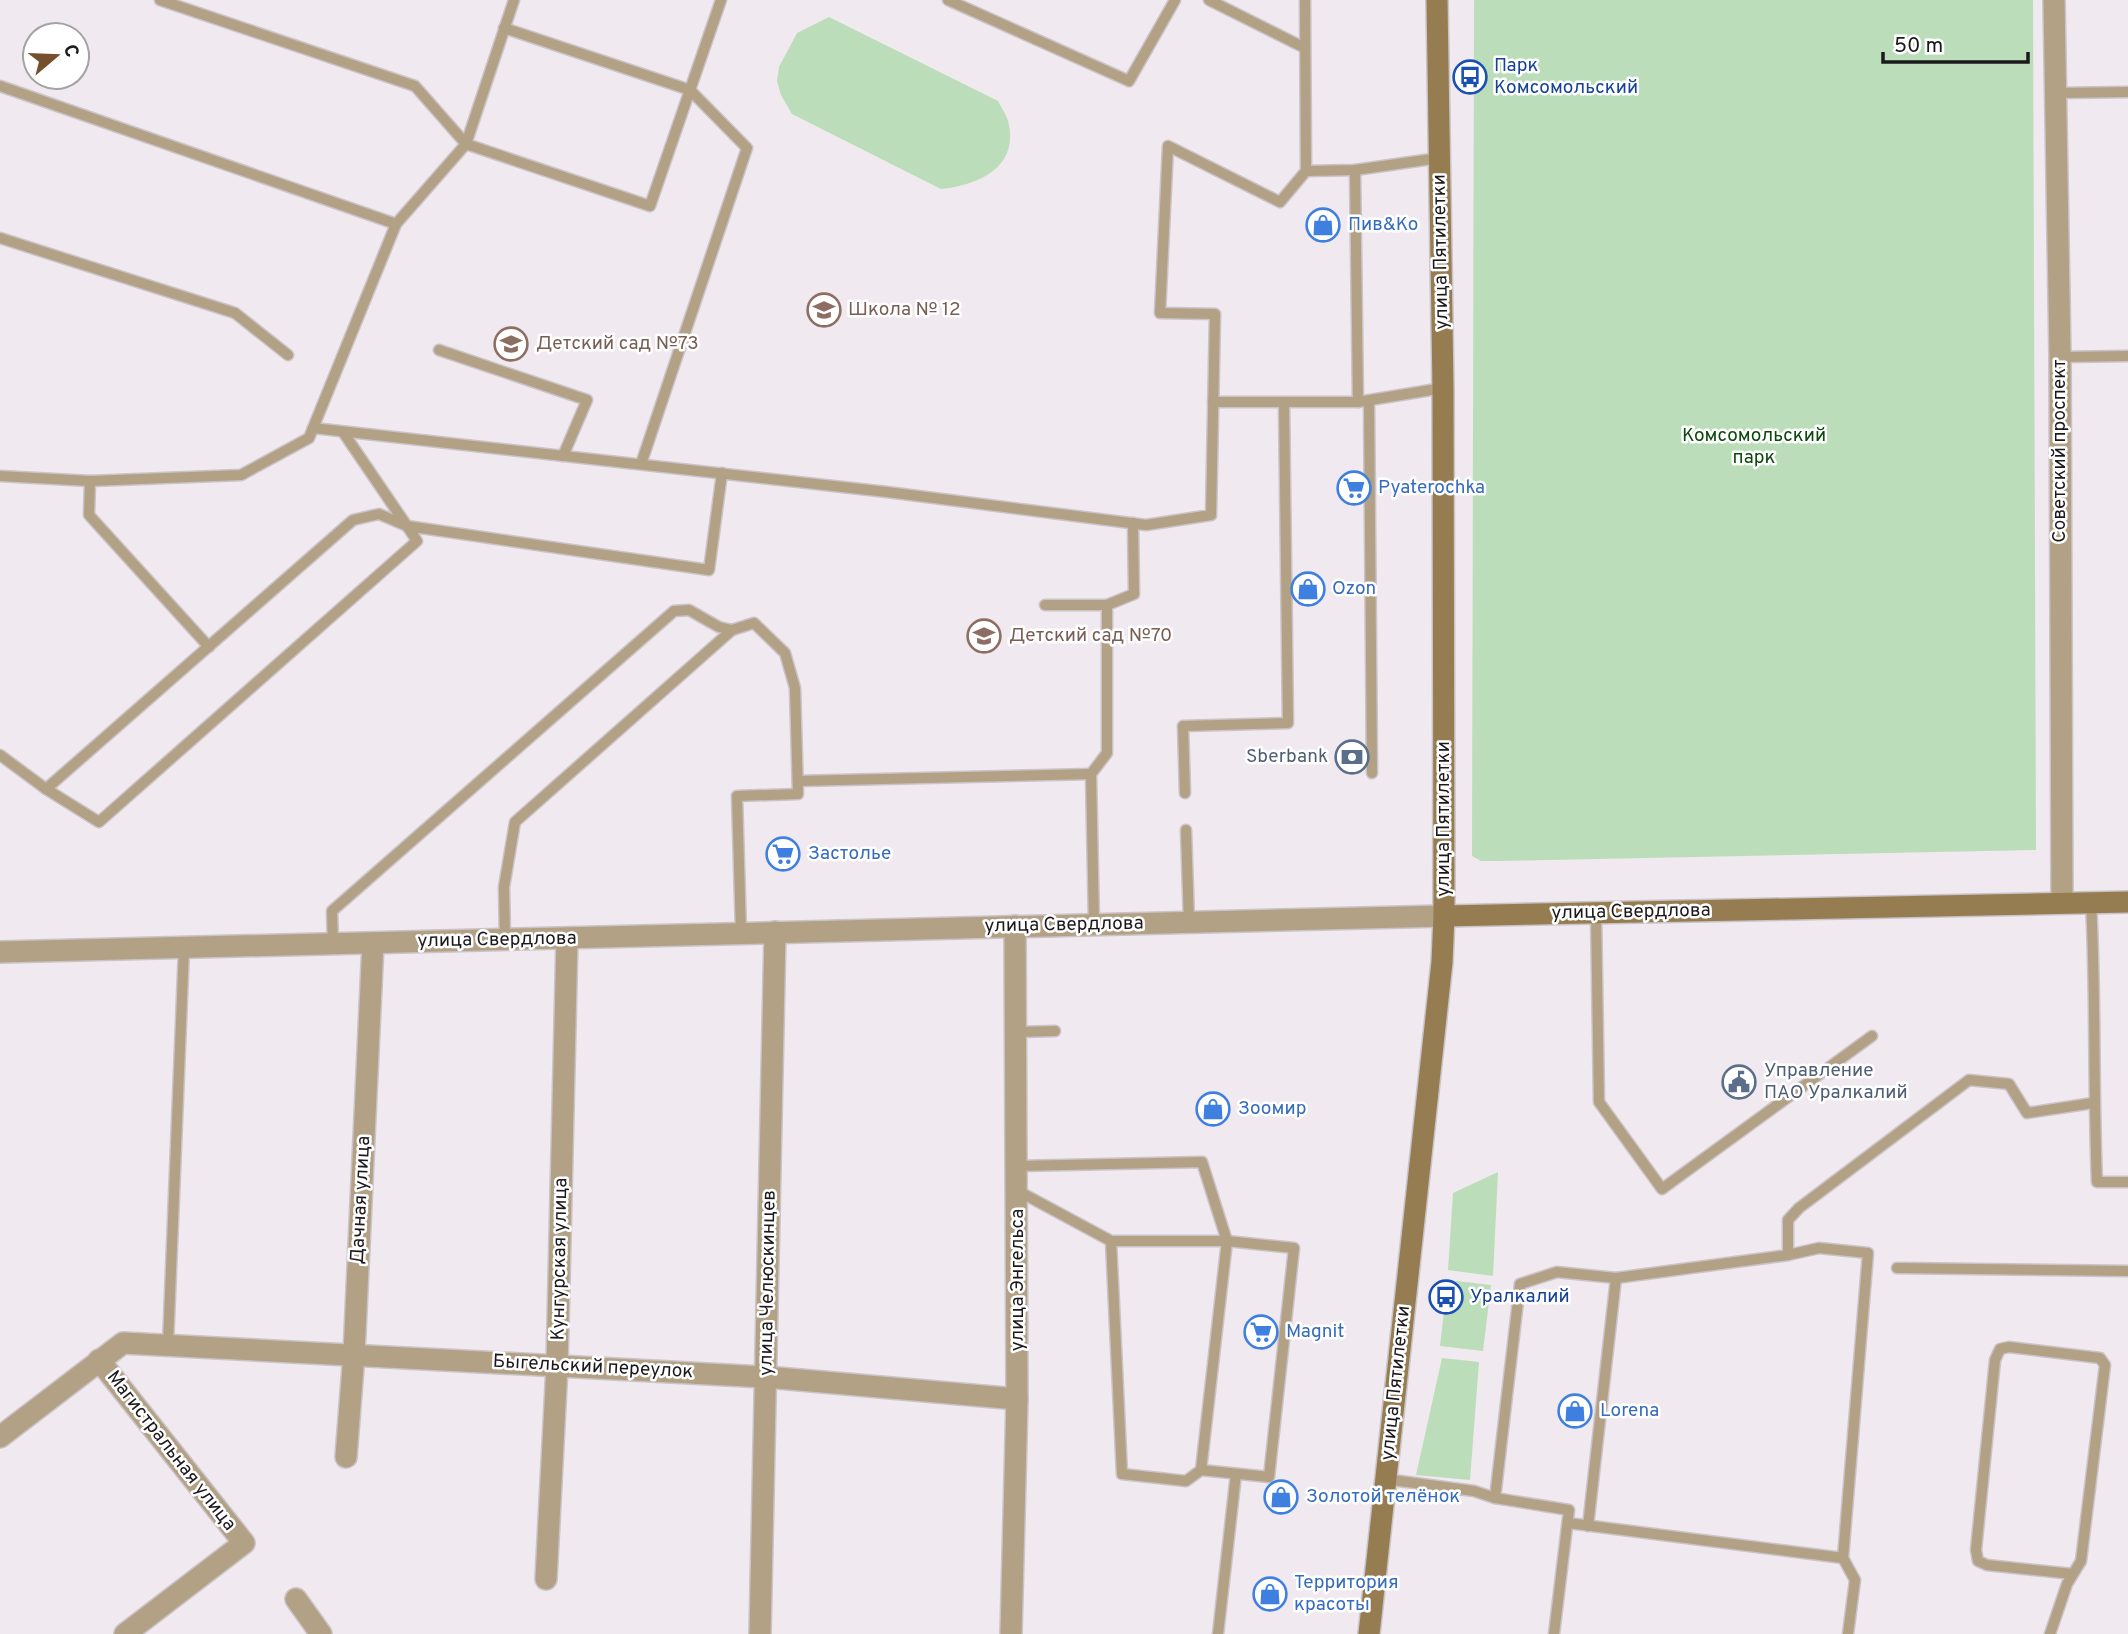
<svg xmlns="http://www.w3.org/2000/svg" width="2128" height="1634" viewBox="0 0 2128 1634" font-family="Overpass,sans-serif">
	<rect width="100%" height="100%" fill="#f0e9ef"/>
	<g fill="#bbddb9">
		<polygon points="1474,0 2033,0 2036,850 1498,861 1481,861 1472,856"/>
		<path d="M829,17L998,101C1001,107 1006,114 1008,121C1020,167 979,185 941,189L792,114L781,95L777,81L779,67L797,33Z"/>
		<polygon points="1498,1172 1493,1276 1448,1270 1453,1193"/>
		<polygon points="1447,1280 1491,1285 1483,1351 1440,1346 1444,1311 1453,1312 1456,1288 1446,1287"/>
		<polygon points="1442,1358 1479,1362 1470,1480 1416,1475"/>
	</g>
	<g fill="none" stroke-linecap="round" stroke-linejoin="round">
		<defs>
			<g id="service">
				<polyline points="160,0 415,86 466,144 650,206 721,0"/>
				<polyline points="948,0 1129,81 1175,0"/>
				<polyline points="1209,0 1305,48"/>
				<polyline points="504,28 690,90 747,148 641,464"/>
				<polyline points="0,86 396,224"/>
				<polyline points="2056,93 2128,92"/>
				<polyline points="1355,170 1358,402"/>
				<polyline points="1306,171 1355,170 1439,158"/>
				<polyline points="0,238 235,313 288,355"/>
				<polyline points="439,350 587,400 563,456"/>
				<polyline points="2060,357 2128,356"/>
				<polyline points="1369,401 1372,773"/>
				<polyline points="1213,402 1358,402 1443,388"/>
				<polyline points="313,428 887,492 1146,525 1211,515 1215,314 1160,313 1168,146 1280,202 1306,171 1305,0"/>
				<polyline points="0,476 90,481 241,475 309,438 396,224 466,144 514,0"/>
				<polyline points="90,481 89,515 209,647"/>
				<polyline points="1045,605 1107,605"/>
				<polyline points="0,755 46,789 99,822 417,541 407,526 709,570 722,473"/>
				<polyline points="798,781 1091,774"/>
				<polyline points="46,789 353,520 379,514 407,526 343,432"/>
				<polyline points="1185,793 1183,726 1288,723 1284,403"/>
				<polyline points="1186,830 1189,922"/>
				<path d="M2091,902C2096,996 2093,1089 2097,1182H2128"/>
				<polyline points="1596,913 1599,1102 1662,1189 1872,1036"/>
				<polyline points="1094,924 1091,774 1107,753 1107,605 1134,594 1133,523"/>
				<polyline points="505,939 504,887 515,822 732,630"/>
				<polyline points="333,944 332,911 674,611 689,610 719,627 732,630 754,623 785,653 795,688 798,794 737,796 741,933"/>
				<polyline points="1016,1032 1055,1031"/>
				<polyline points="1018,1166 1202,1162 1227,1241 1294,1248 1269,1477 1201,1470 1186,1481 1122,1474 1111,1241"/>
				<polyline points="1018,1191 1111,1241 1227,1241 1201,1470"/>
				<polyline points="1788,1255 1819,1248 1868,1253 1843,1558 1855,1580 1848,1634"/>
				<polyline points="1897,1268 2128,1271"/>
				<polyline points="168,1344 184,948"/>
				<polyline points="1385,1479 1474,1491 1495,1498 1569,1510 1554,1634"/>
				<polyline points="1495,1498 1520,1284 1557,1272 1616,1278 1788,1255 1788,1220 1799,1208 1969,1080 2009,1084 2027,1113 2093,1103"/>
				<polyline points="1568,1523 1843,1558"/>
				<polyline points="1588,1526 1616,1278"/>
				<polyline points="1218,1634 1236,1474"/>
				<polyline points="2050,1634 2067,1584 2081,1561 2105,1365 2100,1358 2009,1347 2000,1349 1995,1360 1976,1550 1978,1561 1987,1565 2073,1574"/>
			</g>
			<g id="minor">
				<polyline points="2054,0 2060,357 2062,903"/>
				<polyline points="99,1360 244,1543 125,1634"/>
				<polyline points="0,1437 123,1343 766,1377 1017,1399"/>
				<polyline points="346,1457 354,1354 373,943"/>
				<polyline points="546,1579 557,1366 567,938"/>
				<polyline points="296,1599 321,1634"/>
				<polyline points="760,1634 775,932"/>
				<polyline points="1011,1634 1017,1399 1015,926"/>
			</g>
			<polyline id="tertiary" points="0,952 1444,916"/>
			<g id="secondary">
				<polyline points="1444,916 2128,902"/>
				<polyline points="1369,1634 1442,962 1444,916 1443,388 1437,0"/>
			</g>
		</defs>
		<use href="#service" stroke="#cac4c9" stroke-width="13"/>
		<use href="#minor" stroke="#cac4c9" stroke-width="24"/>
		<use href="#tertiary" stroke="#cac4c9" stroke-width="24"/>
		<use href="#secondary" stroke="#cac4c9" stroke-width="24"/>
		<use href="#service" stroke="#b2a184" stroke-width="10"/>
		<use href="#minor" stroke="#b2a184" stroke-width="21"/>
		<use href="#tertiary" stroke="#b2a184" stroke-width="21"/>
		<use href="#secondary" stroke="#967d51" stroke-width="21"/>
	</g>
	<defs>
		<symbol id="bus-ring" viewBox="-11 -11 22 22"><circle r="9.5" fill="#fff" stroke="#1a4fb4" stroke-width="1.5"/><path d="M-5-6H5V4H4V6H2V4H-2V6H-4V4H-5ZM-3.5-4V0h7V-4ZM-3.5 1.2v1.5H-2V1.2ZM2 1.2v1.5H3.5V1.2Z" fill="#1a4fb4"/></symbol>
		<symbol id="shop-ring" viewBox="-11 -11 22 22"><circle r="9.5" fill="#fff" stroke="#3f7fe0" stroke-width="1.5"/><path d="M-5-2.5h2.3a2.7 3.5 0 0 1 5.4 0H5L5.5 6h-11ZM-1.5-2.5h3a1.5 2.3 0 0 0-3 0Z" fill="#3f7fe0"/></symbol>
		<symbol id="school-ring" viewBox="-11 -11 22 22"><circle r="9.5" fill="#fff" stroke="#8d6e63" stroke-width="1.5"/><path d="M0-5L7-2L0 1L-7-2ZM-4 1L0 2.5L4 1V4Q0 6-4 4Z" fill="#8d6e63"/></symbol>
		<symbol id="supermarket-ring" viewBox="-11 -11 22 22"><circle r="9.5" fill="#fff" stroke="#3f7fe0" stroke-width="1.5"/><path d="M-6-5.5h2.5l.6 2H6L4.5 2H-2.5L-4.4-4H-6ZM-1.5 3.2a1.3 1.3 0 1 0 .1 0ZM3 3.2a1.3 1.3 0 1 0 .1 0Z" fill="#3f7fe0"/></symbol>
		<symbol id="bank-ring" viewBox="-11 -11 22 22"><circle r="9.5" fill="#fff" stroke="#5c6f8a" stroke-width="1.5"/><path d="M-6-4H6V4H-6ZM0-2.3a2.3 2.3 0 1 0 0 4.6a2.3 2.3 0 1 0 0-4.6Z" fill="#5c6f8a"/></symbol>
		<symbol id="civic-ring" viewBox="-11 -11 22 22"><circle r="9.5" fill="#fff" stroke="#5c6f8a" stroke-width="1.5"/><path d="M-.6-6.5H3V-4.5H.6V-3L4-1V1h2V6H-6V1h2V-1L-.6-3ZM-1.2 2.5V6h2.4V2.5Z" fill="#5c6f8a"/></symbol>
	</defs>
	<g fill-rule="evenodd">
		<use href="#bus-ring" x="1451" y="58" width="38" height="38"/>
		<use href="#shop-ring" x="1304" y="206" width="38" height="38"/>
		<use href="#school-ring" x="805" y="291" width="38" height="38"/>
		<use href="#school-ring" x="492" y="325" width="38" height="38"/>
		<use href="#supermarket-ring" x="1335" y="469" width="38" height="38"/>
		<use href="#shop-ring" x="1289" y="570" width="38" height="38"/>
		<use href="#school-ring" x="965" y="617" width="38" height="38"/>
		<use href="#bank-ring" x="1333" y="738" width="38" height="38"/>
		<use href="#supermarket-ring" x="764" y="835" width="38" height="38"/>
		<use href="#civic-ring" x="1720" y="1063" width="38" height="38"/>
		<use href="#shop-ring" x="1194" y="1090" width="38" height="38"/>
		<use href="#bus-ring" x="1427" y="1278" width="38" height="38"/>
		<use href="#supermarket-ring" x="1242" y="1313" width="38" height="38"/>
		<use href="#shop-ring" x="1556" y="1392" width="38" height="38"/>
		<use href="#shop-ring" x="1262" y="1478" width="38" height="38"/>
		<use href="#shop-ring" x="1251" y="1575" width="38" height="38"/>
	</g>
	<g text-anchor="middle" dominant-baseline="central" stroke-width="5" stroke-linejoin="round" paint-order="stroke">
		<g font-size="19" fill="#164399" stroke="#fff" text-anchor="start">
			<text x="1494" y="66">Парк<tspan x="1494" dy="22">Комсомольский</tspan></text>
			<text x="1470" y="1297">Уралкалий</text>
		</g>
		<g font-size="19" fill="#366cbe" stroke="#fff" text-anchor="start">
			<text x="1348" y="225">Пив&amp;Ко</text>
			<text x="1378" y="488">Pyaterochka</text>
			<text x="1332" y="589">Ozon</text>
			<text x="808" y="854">Застолье</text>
			<text x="1238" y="1109">Зоомир</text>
			<text x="1286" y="1332">Magnit</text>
			<text x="1600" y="1411">Lorena</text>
			<text x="1306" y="1497">Золотой телёнок</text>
			<text x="1294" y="1583">Территория<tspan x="1294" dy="22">красоты</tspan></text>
		</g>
		<g font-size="19" fill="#1c191c" stroke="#fff">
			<text transform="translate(1441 252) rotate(-91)">улица Пятилетки</text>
			<text transform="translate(2060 451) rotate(-90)">Советский проспект</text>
			<text transform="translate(1444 819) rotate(-90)">улица Пятилетки</text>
			<text transform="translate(1631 912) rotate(-1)">улица Свердлова</text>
			<text transform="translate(1064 925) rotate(-1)">улица Свердлова</text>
			<text transform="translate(497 940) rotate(-1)">улица Свердлова</text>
			<text transform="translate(361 1200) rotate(-87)">Дачная улица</text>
			<text transform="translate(560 1259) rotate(-89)">Кунгурская улица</text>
			<text transform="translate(1018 1280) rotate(-90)">улица Энгельса</text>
			<text transform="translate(768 1283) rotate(-89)">улица Челюскинцев</text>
			<text transform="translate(593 1367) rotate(3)">Быгельский переулок</text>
			<text transform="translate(1396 1383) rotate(-84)">улица Пятилетки</text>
			<text transform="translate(171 1451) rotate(52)">Магистральная улица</text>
		</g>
		<g font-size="19" fill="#785e54" stroke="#fff" text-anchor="start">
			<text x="848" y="310">Школа № 12</text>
			<text x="536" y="344">Детский сад №73</text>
			<text x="1009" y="636">Детский сад №70</text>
		</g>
		<g font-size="19" fill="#0d480e" stroke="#fff">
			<text x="1754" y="436">Комсомольский<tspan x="1754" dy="22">парк</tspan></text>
		</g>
		<g font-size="19" fill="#4e5e75" stroke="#fff" text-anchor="end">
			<text x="1328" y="757">Sberbank</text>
			<text x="1764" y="1071" text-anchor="start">Управление<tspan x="1764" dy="22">ПАО Уралкалий</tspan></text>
		</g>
	</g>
	<g transform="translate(56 56) rotate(71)"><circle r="33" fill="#ffffff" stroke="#a4a3a4" stroke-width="2"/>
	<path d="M0-5L12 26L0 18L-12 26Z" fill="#76502c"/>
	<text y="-10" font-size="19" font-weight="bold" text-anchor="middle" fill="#1c191c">С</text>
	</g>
	<path d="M1883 52v10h145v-10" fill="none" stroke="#1c191c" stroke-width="3.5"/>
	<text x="1894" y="52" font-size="21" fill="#1c191c" stroke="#ffffff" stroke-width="5" paint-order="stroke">50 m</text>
</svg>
